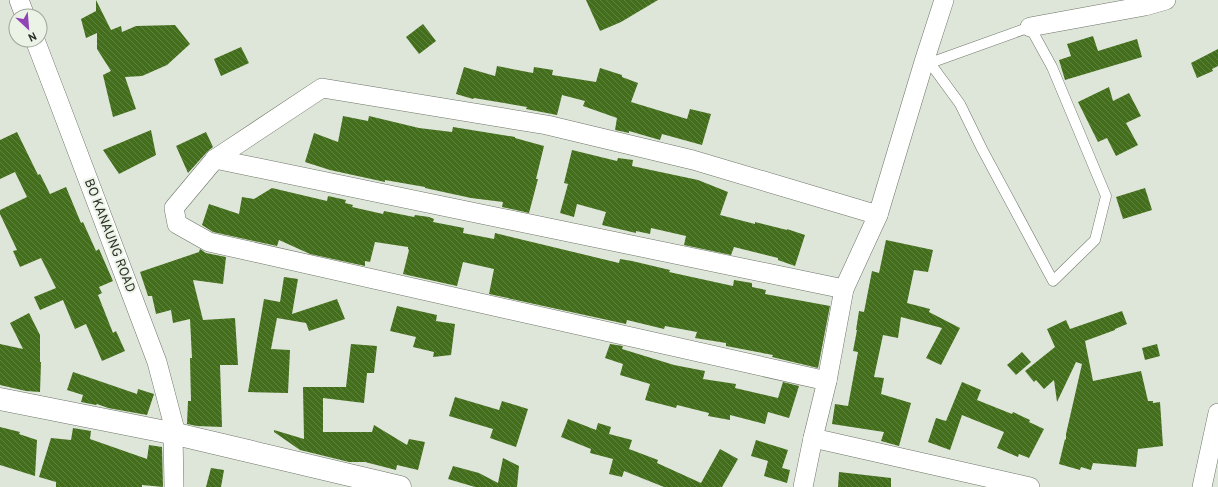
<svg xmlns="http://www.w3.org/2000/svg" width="1218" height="487" viewBox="0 0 1218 487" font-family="Overpass,sans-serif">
	<defs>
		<pattern id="building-back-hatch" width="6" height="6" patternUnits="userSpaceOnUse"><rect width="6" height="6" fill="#436e1b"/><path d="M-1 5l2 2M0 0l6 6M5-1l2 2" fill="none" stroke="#628244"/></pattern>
	</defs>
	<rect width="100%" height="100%" fill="#dee6d9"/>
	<g fill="url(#building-back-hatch)">
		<polygon points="96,0 111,30 121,26 122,32 136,26 175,25 190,44 167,65 142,76 125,77 136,109 113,117 103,75 111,71 97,49 97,33 86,38 81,19 96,11"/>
		<polygon points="586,0 658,0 621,22 600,31"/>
		<polygon points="423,24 436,41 419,54 406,37"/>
		<polygon points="1093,36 1098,51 1137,39 1142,57 1065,80 1059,60 1071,56 1067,44"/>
		<polygon points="241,47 249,63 221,76 214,59"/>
		<polygon points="1218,49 1218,66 1212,69 1213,71 1197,78 1191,63"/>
		<polygon points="497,66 533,73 534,67 553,70 552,75 596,82 600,68 622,75 622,77 638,83 631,102 687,119 690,109 711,114 702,145 662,134 660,140 629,131 629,133 615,130 617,118 583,106 585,101 562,95 557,115 526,109 527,107 474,98 473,99 456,94 464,67 495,76"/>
		<polygon points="1109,87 1113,101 1129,93 1141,116 1126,123 1138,145 1116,156 1107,138 1098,142 1078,102"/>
		<polygon points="343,116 368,121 369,116 419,128 452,132 453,127 515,137 515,138 544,146 536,179 538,179 529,213 502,207 503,202 471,198 425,188 425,187 385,180 385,182 330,170 305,162 314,133 338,142"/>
		<polygon points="151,130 156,155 119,174 103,150"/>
		<polygon points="17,132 38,175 40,174 50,194 66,187 81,223 83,222 96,251 99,249 113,281 99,287 102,293 98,295 113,333 116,331 125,351 102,361 86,324 75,329 63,300 40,310 34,297 56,288 41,258 20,267 13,251 17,250 0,214 0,210 27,197 15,172 0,179 0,140"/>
		<polygon points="206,132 213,147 207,152 188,173 176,146"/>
		<polygon points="572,150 617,161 618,158 633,160 632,166 698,180 728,192 720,215 755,224 755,222 787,230 787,229 805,235 795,266 778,260 778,258 734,247 731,255 684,245 686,236 651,228 650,234 636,231 636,233 602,225 606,212 577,204 574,217 560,213 568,184 564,183"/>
		<polygon points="272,188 327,201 328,196 346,200 345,203 353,205 352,207 383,214 384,211 414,217 415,215 429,217 434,219 433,222 464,228 463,233 489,238 494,239 495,233 619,263 620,259 632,261 670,270 669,272 733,286 734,280 752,283 752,287 766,290 765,294 830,306 818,368 772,357 773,355 726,346 726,343 695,338 697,332 665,326 664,329 627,320 626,324 489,294 494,269 463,262 457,286 403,274 409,250 408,249 408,247 375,242 370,262 365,261 365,266 310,254 279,240 277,246 213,232 202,225 209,204 239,214 242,197 254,199"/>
		<polygon points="1145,188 1152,210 1123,219 1116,197"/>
		<polygon points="886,240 933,250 928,272 914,270 907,303 930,309 929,312 960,328 941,365 926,358 942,328 901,317 898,338 883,335 874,377 884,378 881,394 911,403 899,446 881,441 884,432 832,424 835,404 848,406 858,352 853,351 857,330 856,330 859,311 864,312 872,271 879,273"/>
		<polygon points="200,249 206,253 226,257 223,284 193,280 203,320 235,318 238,365 220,365 222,427 197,426 187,424 188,401 191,401 190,358 192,358 190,319 173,323 171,310 156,314 152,296 148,296 140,272 199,252"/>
		<polygon points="284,277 298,279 292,314 337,299 345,319 309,331 306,323 277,318 271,349 290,350 288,393 248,392 264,299 280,302"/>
		<polygon points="397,306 437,315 436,321 455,324 451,355 433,357 434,352 413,347 416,337 390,331"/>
		<polygon points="1122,311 1127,324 1115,329 1115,330 1085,341 1093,381 1141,371 1148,401 1153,401 1153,403 1160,402 1163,446 1138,449 1136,467 1093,463 1091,470 1081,467 1080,470 1059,464 1065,439 1066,440 1066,434 1082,364 1076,362 1057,402 1054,380 1044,389 1036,380 1034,382 1025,371 1055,347 1047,329 1066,320 1070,329"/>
		<polygon points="29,313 40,335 40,362 41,362 40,392 26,391 0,385 0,344 23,349 10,323"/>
		<polygon points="351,344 377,346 374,373 367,373 364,403 323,398 323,432 372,432 374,425 407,445 409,439 425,442 418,470 397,465 396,470 365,462 349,462 300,450 274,432 274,430 304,439 303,387 346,387"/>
		<polygon points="610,344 623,346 622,349 674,365 705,371 703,379 736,384 735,388 778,398 783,382 799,386 789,418 768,412 765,424 730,415 730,420 708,416 709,413 677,405 676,408 645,400 650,384 620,375 623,364 605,358"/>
		<polygon points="1157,344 1160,356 1145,360 1142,348"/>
		<polygon points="1022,352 1031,362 1016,375 1007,365"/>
		<polygon points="73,372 137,394 138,389 154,394 147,415 108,408 97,404 96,405 81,402 83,395 67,390"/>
		<polygon points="962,382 981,390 977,400 1012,414 1013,412 1030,420 1029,422 1044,429 1029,458 1019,454 1018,457 997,448 1004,432 962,415 950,450 928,442 936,418 946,421"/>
		<polygon points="455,397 499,410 502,401 528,409 516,447 490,438 493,429 449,416"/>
		<polygon points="568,419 596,430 598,423 611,427 609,434 632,440 629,449 658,460 657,463 701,483 720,449 738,459 722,487 664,487 624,471 622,477 609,474 613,459 590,453 591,449 561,437"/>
		<polygon points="0,427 20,432 19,434 37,440 35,476 0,465"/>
		<polygon points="73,428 91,431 90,439 147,459 149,445 162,447 163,487 142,485 142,487 56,487 56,482 39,477 51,438 71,440"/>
		<polygon points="756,440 788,450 782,468 790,470 787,483 764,476 768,461 751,456"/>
		<polygon points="503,458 519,466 517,487 475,487 448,479 453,466 479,473 498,483"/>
		<polygon points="211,468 224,470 221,487 206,487"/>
		<polygon points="839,472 891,478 891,487 838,487"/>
	</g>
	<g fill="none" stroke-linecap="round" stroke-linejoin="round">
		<defs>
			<polyline id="service" points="924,62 930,63 1030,27 1052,67 1106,196 1095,240 1053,281 982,149 960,104 930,63"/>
			<g id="minor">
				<polyline points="19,0 25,16"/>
				<polyline points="1030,27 1145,6 1166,0"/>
				<polyline points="35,40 58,100 157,362 176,434"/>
				<polyline points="215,159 844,289"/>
				<polyline points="827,381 209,242 177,224 174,208 215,159 322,88 547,125 693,160 878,215"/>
				<polyline points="173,433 174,487"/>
				<polyline points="813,438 1030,487"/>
				<polyline points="803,487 813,438 827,381 844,289 878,215 924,62 944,0"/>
				<polyline points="1202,487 1218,413"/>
			</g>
			<polyline id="tertiary" points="0,399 176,434 400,487"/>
		</defs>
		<use href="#service" stroke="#6d7468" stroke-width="11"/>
		<use href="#minor" stroke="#6d7468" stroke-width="20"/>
		<use href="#tertiary" stroke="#6d7468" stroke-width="23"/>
		<use href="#service" stroke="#fff" stroke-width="10"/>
		<use href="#minor" stroke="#fff" stroke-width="19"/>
		<use href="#tertiary" stroke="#fff" stroke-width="22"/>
	</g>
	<g text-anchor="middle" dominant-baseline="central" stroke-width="4" stroke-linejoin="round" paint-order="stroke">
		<g font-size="13" fill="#2b2e29" stroke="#ebf3e6">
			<text transform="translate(109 236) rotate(69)">BO KANAUNG ROAD</text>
		</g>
	</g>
	<g transform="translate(28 28) rotate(154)"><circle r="19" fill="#ebf3e6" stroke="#9ea49a"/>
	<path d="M0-3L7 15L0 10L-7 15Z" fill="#9044b5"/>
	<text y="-6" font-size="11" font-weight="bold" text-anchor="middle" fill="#2b2e29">N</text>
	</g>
</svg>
